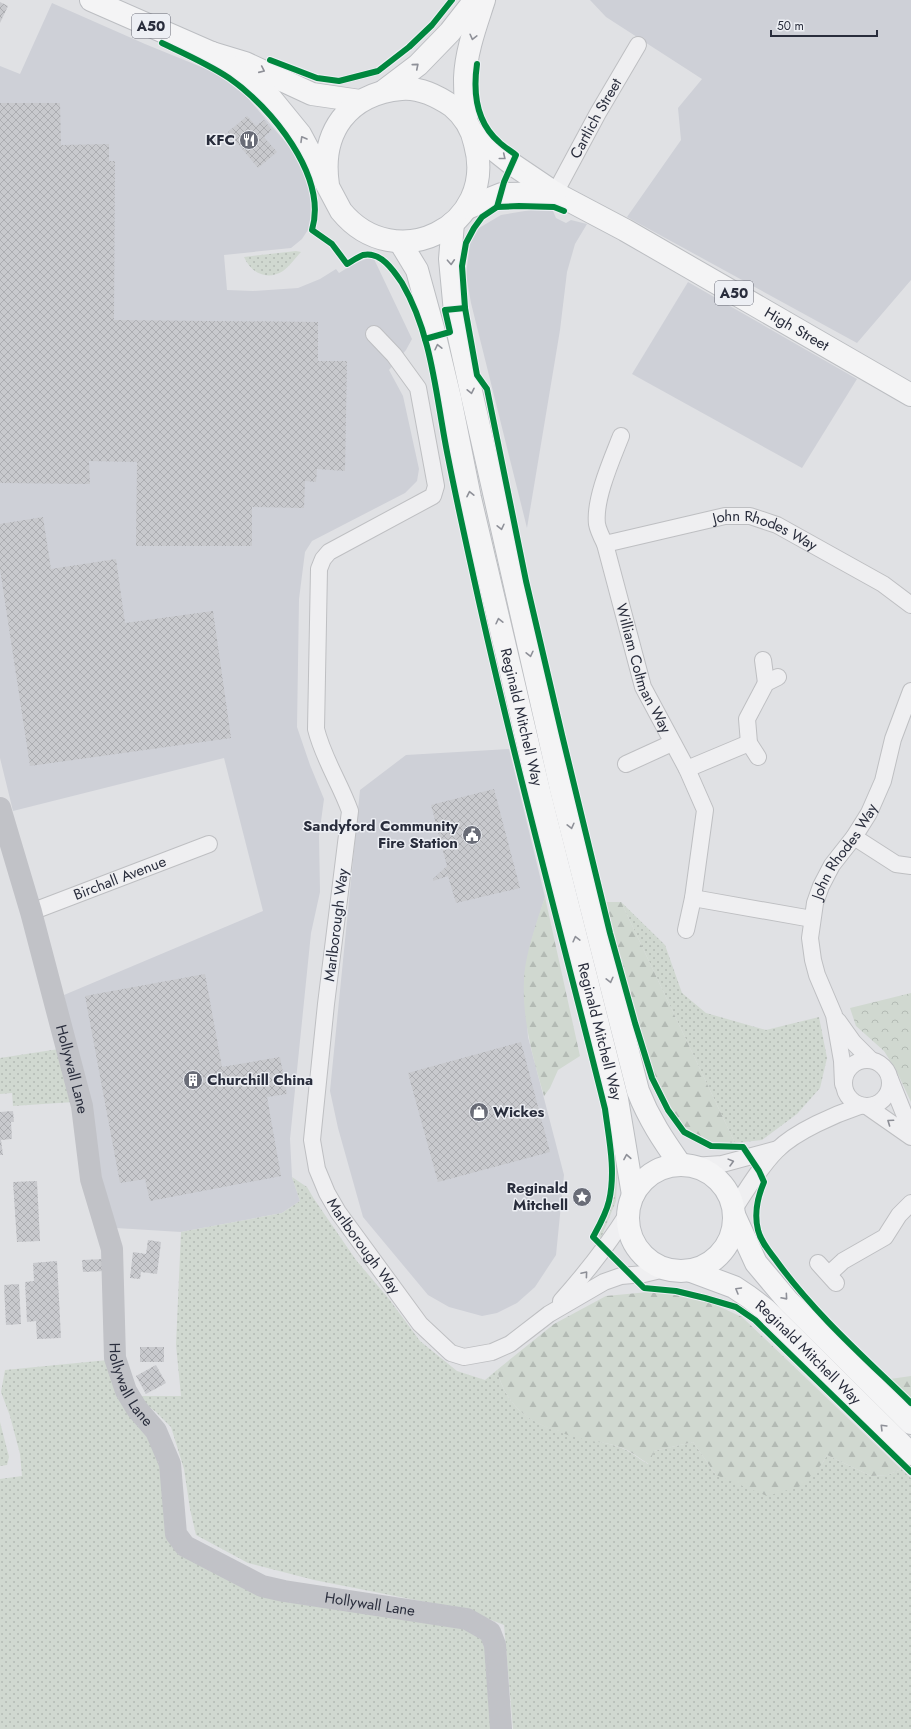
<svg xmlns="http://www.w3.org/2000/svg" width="911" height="1729" viewBox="0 0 911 1729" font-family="Jost,sans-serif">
	<defs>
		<pattern id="grass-dots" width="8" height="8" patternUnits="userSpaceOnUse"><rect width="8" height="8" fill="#d0d8d0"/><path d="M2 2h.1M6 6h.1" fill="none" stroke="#b3bab4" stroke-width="1.8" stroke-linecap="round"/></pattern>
		<pattern id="forest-firs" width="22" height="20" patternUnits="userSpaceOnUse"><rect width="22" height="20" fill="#d0d8d0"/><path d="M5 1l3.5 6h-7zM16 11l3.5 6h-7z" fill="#b3bab4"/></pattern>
		<pattern id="park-crowns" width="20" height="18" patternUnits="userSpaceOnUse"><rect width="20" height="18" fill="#d0d8d0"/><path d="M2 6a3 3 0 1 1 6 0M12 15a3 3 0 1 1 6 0" fill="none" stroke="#b3bab4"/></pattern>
		<pattern id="building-cross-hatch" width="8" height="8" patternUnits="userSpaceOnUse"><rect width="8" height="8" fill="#c8c9cd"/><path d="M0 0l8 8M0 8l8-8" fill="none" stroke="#acadb1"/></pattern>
	</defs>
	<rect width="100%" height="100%" fill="#e0e1e4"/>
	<g fill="#ced0d7">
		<polygon points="590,0 911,0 911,280 857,343 627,217 681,140 678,108 702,79 606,17"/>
		<polygon points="52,3 145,44 216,73 246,96 294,152 308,181 315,219 302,239 291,248 224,255 227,290 253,291 298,288 320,279 336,269 339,273 355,263 366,259 374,259 412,339 406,350 389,370 403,396 419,469 417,481 405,493 312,541 305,552 299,599 297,727 310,765 324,799 319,836 320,892 311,933 290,1139 292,1177 300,1201 282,1213 181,1232 116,1228 98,1182 89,1104 64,995 263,911 224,758 13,811 0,758 0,66 20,74"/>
		<polygon points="531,210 553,211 556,218 566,223 571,220 587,224 575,244 567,272 560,330 527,528 471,303 466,275 470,243 479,228 501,215"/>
		<polygon points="688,282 857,379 802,468 632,374"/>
		<polygon points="509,749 545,897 532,939 524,979 528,1037 564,1175 556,1255 535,1287 517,1303 497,1313 482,1316 449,1307 428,1295 363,1217 338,1128 330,1091 360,790 406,755"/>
	</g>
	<g fill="url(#grass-dots)">
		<path d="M296,251L301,252C295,258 290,266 283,271C267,281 251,273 244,257Z"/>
		<polygon points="621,902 665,945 682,993 706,1013 766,1030 819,1017 827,1058 820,1088 797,1114 762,1140 735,1143"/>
		<path d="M590,1024L609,1097L618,1159L616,1201L601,1238L599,1236V1233C604,1223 609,1213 612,1202C624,1146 600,1079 586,1025Z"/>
		<polygon points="59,1049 74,1102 13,1106 12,1093 0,1094 0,1058"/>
		<path d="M292,1177L307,1187L314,1199L356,1260L389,1299L420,1341L457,1371L485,1380L497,1370C509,1417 543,1429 586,1439C597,1442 609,1443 619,1447C629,1450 639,1459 648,1464L654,1451L693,1442L716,1475L822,1464L827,1455L871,1476L888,1475L901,1469L911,1478V1729H513L504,1625L466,1610L314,1580L248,1563L196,1535L190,1509L184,1469L171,1427L156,1412L135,1396H181L176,1345L181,1232L282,1213L300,1201Z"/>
		<polygon points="108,1360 145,1429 165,1470 166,1516 226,1573 457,1622 489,1645 493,1729 0,1729 0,1479 22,1476 20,1454 10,1416 1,1392 5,1370"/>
		<polygon points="0,1422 9,1457 7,1465 0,1466"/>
	</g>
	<g fill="url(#forest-firs)">
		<path d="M545,897L580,1056L558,1070L550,1088L544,1096C533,1058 522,1020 524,980C525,955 537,921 545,897Z"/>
		<polygon points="604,902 621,902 735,1143 714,1143 686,1128 670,1109 652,1069"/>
		<path d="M659,1291L707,1301L742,1317L901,1469L888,1475L871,1476L827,1455L822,1464L801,1486L767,1496L716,1475L693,1442L654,1451L649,1464C640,1459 630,1450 620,1447C609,1443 597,1442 586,1440C543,1429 509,1417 497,1370L554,1324L606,1296Z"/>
		<polygon points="911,1376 911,1398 890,1379"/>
	</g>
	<polygon fill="url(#park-crowns)" points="911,993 911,1102 896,1070 884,1051 856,1026 850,1008"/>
	<g fill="url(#building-cross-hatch)">
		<polygon points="0,2 8,6 0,23"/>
		<polygon points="0,103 60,103 61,145 109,144 109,161 115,161 114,320 318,322 318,361 347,361 345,471 317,469 316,482 305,481 304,508 252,507 252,546 136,546 137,462 89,461 90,484 0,483"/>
		<polygon points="247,116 256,126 264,120 272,130 264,137 277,152 258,168 228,132"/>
		<polygon points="43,517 51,569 116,559 125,623 213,611 231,738 30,766 0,569 0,524"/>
		<polygon points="494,789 520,888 456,903 448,876 433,881 433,879 447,866 431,805"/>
		<polygon points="205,974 222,1067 280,1057 287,1094 267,1097 281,1176 150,1201 145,1179 120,1183 85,996"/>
		<polygon points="521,1042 550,1152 438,1182 408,1073"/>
		<polygon points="13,1111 14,1122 11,1122 12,1139 1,1140 3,1155 0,1155 0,1112"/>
		<polygon points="37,1181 40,1241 17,1242 13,1182"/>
		<polygon points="148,1240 161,1242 157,1274 141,1272 140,1279 130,1278 133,1252 146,1254"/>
		<polygon points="105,1259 105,1271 83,1272 82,1260"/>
		<polygon points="57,1261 61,1338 37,1339 36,1321 27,1322 25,1282 34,1281 33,1263"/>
		<polygon points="19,1284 21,1324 6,1325 4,1285"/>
		<rect x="140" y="1347" width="24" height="15"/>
		<polygon points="156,1365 166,1383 146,1394 136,1376"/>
	</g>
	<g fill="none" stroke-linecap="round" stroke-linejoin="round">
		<defs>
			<g id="street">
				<path id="s1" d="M555,193L598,113L638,45"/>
				<path id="s2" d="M374,334L394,355L418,388L436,486L433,496L329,552L323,559L319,569L316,729C323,758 340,783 350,811L326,1004L312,1140L317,1169L327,1193L338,1212L420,1324L451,1353L464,1357L492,1352L510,1344L549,1314L604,1282L621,1276L644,1274L665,1269"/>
				<path id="s3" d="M621,436C612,459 594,499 597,524C598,530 602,538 605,544L643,687L687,769L705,810L693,898L686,930"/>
				<path id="s4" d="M605,544L725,516H750L777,525L883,584L911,605"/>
				<polyline points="763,660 766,683"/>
				<polyline points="758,757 749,743 747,719 766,683 778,677"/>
				<polyline points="626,764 672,743"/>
				<polyline points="687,769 749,743"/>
				<polyline points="854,837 896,864 911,866"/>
				<polyline points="693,898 812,919"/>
				<path id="s5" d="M31,912L209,844"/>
				<polyline points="838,1021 853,1042 871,1060"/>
				<circle cx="867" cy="1083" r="23"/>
				<polyline points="890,1079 911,1131"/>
				<path id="s6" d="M843,1084L842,1061L834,1015L817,975L813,960L810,938L815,903L821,886L832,865L854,837L869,813L883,781L893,739L911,691"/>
				<polyline points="868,1107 911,1137"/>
				<polyline points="693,1166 722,1164 778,1149"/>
				<path d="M734,1209C747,1189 760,1167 777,1150C796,1131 836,1114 860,1106"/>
				<polyline points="818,1263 836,1283"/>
				<polyline points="829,1274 843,1261 885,1237 899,1215 911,1203"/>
				<path d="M561,1301C586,1273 608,1245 628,1213"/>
			</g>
			<g id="primary">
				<polyline points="91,0 212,53 245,63 312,94 360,101"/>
				<path d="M212,53L269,96L300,134L341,211C395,277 498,227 475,144C472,129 464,116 452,106C437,96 420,87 401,89C348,94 320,132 328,185"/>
				<polyline points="385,90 418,65 450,32 475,0"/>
				<path d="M466,121C466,107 465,92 465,78C466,51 476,25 484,0"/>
				<path id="s8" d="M473,133L512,164L555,193L625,230L911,395"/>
				<polyline points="467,208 502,194 555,193"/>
				<path d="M453,223L450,259L456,323L471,391L561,789L638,1091C649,1119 663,1140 680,1164"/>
				<path id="s9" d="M400,242L417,270L434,332L450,398L470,498L540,795L617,1099L633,1195"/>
				<circle cx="681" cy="1218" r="53"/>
				<polyline points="735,1217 756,1263 788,1301 911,1423"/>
				<path id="s10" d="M691,1271L734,1287L749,1297L766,1310L911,1454"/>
			</g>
		</defs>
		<use href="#street" stroke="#bebfc2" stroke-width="18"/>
		<use href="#primary" stroke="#bcbec2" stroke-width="24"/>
		<use href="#street" stroke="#efeff1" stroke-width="16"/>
		<path stroke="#c1c2c7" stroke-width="22" id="s7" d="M0,808L31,912L82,1106L91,1179L112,1249L115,1358L126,1391L137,1409L156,1431L170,1464L176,1534L185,1546L262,1586L284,1591L467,1619L490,1632L495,1645L501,1729"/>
		<use href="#primary" stroke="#f4f4f5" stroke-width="22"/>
		<defs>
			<g id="cycleway">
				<path d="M162,43C185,54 208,64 229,78C271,107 328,176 312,230L332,244L347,264C352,261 358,257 363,255C381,251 394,271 402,283C433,336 436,399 448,457C456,498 465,538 474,579C513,757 561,932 605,1109C609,1139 616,1171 609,1201C606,1214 599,1226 593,1237L644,1288L676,1291L705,1298L736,1307L755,1320L911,1472"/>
				<polyline points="270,60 317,78 339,81 378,71 409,47 432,25 452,0"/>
				<path d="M477,64C473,92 476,122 499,142C504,147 511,151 516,155L504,182L497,207"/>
				<path d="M564,211L554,207L519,206L497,207L482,217L474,228L466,243L462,266L465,308L477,375L487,389L526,581L562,735L610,933L635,1023L652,1078L668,1110L684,1132L711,1146L743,1147L759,1171L764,1182C758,1196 754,1214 758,1230C761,1243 771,1253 778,1263C816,1315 865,1358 911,1403"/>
				<polyline points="425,339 450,332 445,310 465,308"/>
			</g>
		</defs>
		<use href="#cycleway" stroke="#edeff4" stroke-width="8"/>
		<use href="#cycleway" stroke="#00873e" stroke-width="6"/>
	</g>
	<defs><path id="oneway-chevron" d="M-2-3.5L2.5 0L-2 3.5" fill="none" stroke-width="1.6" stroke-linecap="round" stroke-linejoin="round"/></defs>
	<g stroke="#8e9098">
		<use href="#oneway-chevron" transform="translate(473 37) rotate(104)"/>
		<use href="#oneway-chevron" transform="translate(416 66) rotate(-40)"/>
		<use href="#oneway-chevron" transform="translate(262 70) rotate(24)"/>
		<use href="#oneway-chevron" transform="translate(303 139) rotate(-120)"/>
		<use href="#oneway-chevron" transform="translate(503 157) rotate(39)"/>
		<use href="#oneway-chevron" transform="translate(451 262) rotate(87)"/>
		<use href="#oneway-chevron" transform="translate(438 347) rotate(-103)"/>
		<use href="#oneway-chevron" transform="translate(471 391) rotate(78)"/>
		<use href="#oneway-chevron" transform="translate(470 494) rotate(-102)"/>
		<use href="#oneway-chevron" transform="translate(501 527) rotate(77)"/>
		<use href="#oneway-chevron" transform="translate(499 621) rotate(-103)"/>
		<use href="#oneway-chevron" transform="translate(530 654) rotate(77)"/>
		<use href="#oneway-chevron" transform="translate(571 826) rotate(76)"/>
		<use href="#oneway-chevron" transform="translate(576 939) rotate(-104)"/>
		<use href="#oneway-chevron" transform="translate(610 980) rotate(76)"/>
		<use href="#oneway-chevron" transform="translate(627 1157) rotate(-100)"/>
		<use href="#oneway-chevron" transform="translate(738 1290) rotate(-150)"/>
		<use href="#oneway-chevron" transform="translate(785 1297) rotate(49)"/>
		<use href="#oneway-chevron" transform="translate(883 1427) rotate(-135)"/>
	</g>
	<g stroke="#8c8e96">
		<use href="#oneway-chevron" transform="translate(890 1122) rotate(-145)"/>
		<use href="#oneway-chevron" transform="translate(731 1162) rotate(-15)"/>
		<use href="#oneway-chevron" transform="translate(585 1274) rotate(-50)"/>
	</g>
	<defs>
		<symbol id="restaurant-disc" viewBox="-11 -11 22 22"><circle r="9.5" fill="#696c77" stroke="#edeff4"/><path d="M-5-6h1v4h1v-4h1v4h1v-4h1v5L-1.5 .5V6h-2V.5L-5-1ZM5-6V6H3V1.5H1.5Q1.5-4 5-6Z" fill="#fff"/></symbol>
		<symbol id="civic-disc" viewBox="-11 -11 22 22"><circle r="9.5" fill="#696c77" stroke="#edeff4"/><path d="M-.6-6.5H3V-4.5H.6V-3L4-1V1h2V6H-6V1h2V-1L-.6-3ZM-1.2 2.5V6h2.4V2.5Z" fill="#fff"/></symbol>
		<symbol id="building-disc" viewBox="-11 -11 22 22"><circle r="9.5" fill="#696c77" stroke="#edeff4"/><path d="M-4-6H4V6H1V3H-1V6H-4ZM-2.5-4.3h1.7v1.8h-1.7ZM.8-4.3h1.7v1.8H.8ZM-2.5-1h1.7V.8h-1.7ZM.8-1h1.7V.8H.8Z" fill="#fff"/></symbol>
		<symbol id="shop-disc" viewBox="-11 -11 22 22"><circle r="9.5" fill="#696c77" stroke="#edeff4"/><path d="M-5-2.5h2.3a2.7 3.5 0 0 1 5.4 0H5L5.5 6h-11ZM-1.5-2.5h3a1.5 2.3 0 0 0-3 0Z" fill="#fff"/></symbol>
		<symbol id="sight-disc" viewBox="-11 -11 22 22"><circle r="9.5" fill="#696c77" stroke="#edeff4"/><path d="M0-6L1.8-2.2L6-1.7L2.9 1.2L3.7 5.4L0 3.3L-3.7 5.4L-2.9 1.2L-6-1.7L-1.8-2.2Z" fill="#fff"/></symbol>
	</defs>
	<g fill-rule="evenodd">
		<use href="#restaurant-disc" x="238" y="129" width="22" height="22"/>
		<use href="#civic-disc" x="461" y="824" width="22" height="22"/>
		<use href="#building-disc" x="182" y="1069" width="22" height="22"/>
		<use href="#shop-disc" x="468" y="1101" width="22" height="22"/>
		<use href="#sight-disc" x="571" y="1186" width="22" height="22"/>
	</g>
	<g text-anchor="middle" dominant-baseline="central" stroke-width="3" stroke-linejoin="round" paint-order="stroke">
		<g fill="#edeff4" stroke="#646773" stroke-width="1">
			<rect x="132" y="14" width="38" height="24" rx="3"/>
			<rect x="715" y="281" width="38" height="24" rx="3"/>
		</g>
		<g font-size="14" font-weight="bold" fill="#292d3c">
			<text x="151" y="26">A50</text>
			<text x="734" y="293">A50</text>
		</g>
		<g font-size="15" fill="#292d3c" stroke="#edeff4">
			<text stroke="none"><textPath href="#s1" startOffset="85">Cartlich Street</textPath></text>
			<text stroke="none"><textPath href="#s8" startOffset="379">High Street</textPath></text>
			<text stroke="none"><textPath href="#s4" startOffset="166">John Rhodes Way</textPath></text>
			<text stroke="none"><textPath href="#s3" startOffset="244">William Coltman Way</textPath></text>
			<text stroke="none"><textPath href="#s9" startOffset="492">Reginald Mitchell Way</textPath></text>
			<text stroke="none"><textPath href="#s6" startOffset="246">John Rhodes Way</textPath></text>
			<text stroke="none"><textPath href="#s5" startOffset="95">Birchall Avenue</textPath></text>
			<text transform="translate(336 925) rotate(-83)">Marlborough Way</text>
			<text stroke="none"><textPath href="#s9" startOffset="816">Reginald Mitchell Way</textPath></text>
			<text stroke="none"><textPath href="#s7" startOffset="271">Hollywall Lane</textPath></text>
			<text stroke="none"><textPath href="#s2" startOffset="1018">Marlborough Way</textPath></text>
			<text stroke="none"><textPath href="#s10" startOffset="145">Reginald Mitchell Way</textPath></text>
			<text stroke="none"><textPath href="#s7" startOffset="595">Hollywall Lane</textPath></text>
			<text stroke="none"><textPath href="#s7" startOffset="967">Hollywall Lane</textPath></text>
		</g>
		<g font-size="15" font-weight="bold" fill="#292d3c" stroke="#edeff4" text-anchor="end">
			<text x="235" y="140">KFC</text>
			<text x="458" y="826">Sandyford Community<tspan x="458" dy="17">Fire Station</tspan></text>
			<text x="207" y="1080" text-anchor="start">Churchill China</text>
			<text x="493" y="1112" text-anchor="start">Wickes</text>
			<text x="568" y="1188">Reginald<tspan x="568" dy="17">Mitchell</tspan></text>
		</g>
	</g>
	<path d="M771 30v6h106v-6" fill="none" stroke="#292d3c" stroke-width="2"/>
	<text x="777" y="30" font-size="12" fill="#292d3c" stroke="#edeff4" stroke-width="3" paint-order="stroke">50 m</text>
</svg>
